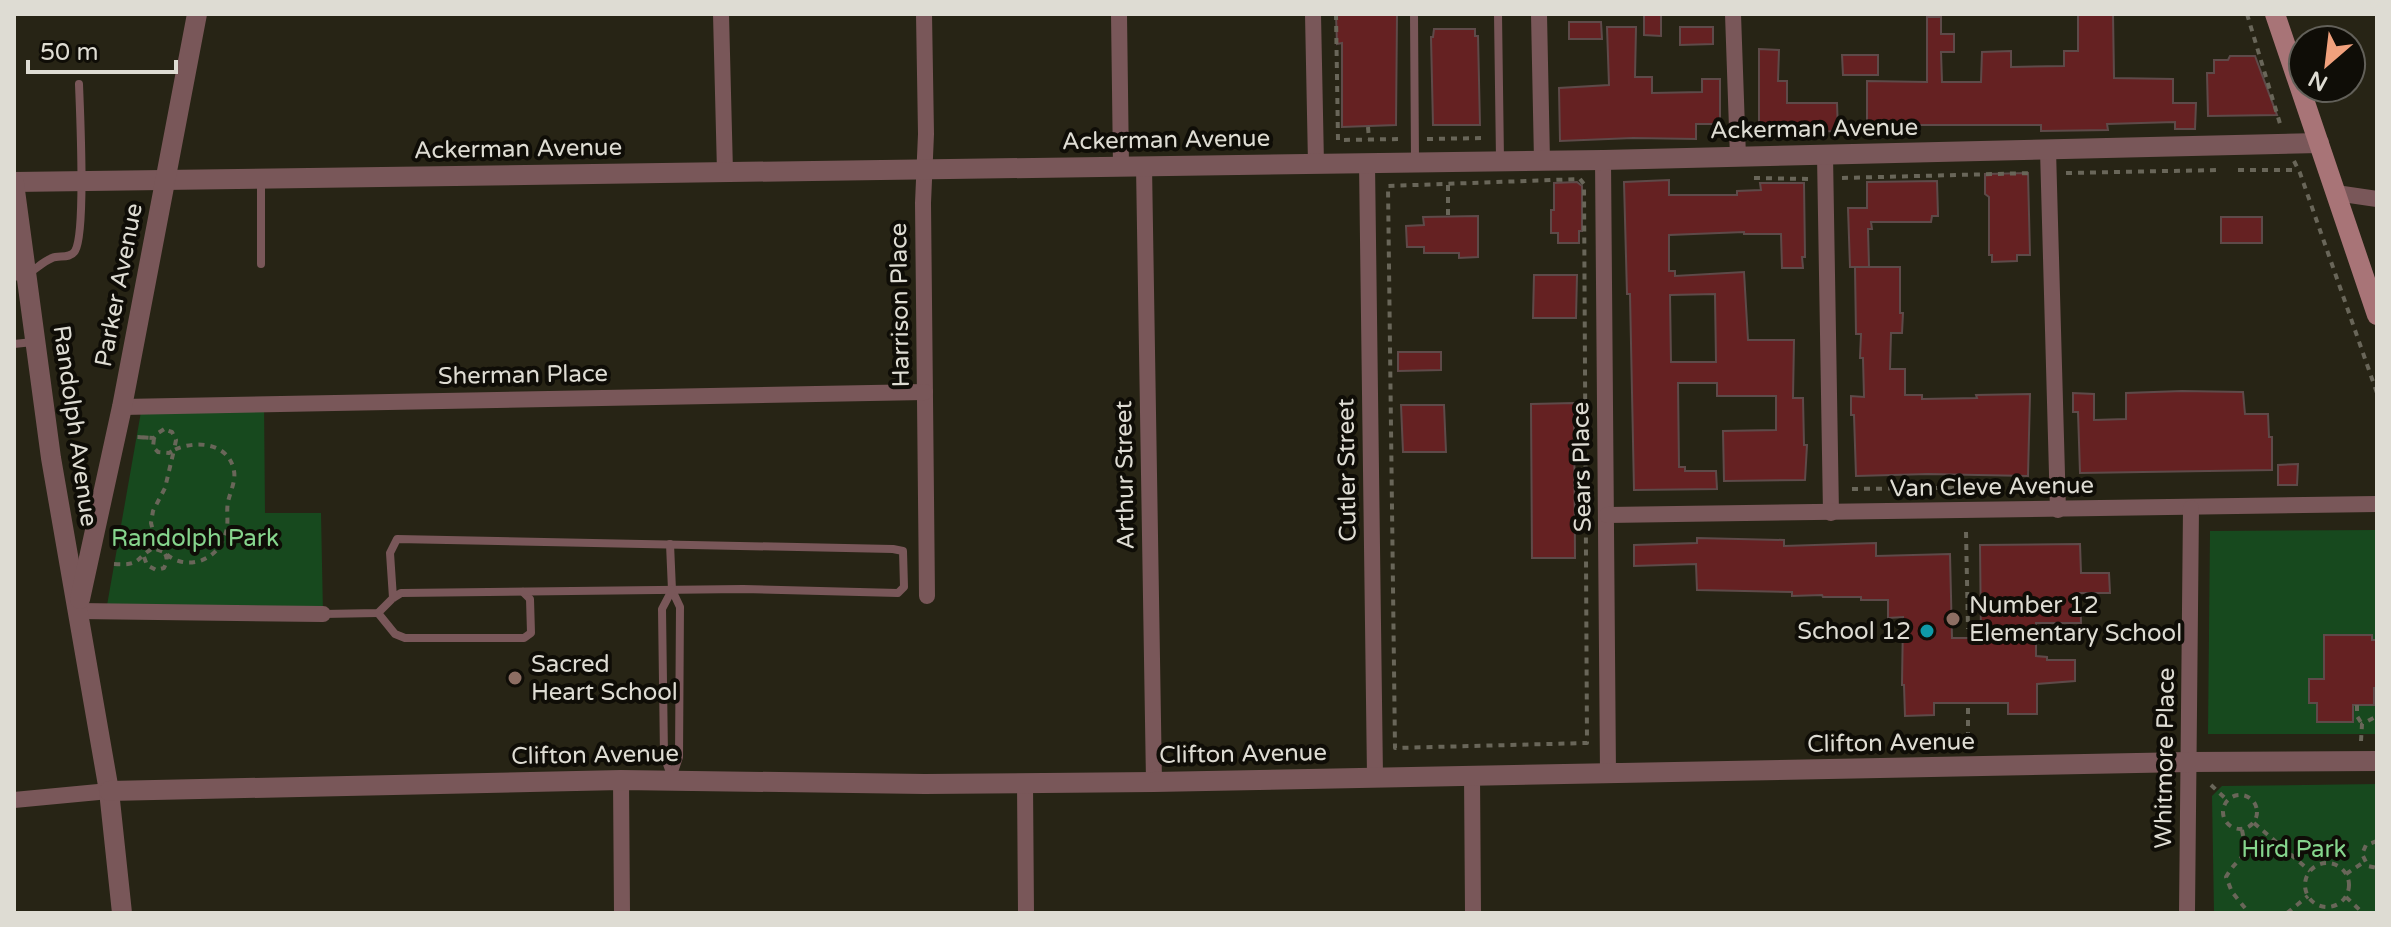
<svg xmlns="http://www.w3.org/2000/svg" width="2391" height="927" viewBox="0 0 2391 927" font-family="'Varela Round',sans-serif">
	<rect width="100%" height="100%" fill="#272415"/>
	<g fill="#17491e">
		<polygon points="264,403 265,513 321,513 323,614 106,611 142,406"/>
		<polygon points="2377,530 2377,734 2208,734 2210,531"/>
		<polygon points="2377,784 2377,913 2214,913 2212,796 2222,786"/>
	</g>
	<g fill="#652122" stroke="#5e4a49" stroke-width="2" fill-rule="evenodd">
		<polygon points="1336,14 1397,14 1396,125 1342,127 1342,43 1337,44"/>
		<polygon points="2078,14 2113,14 2114,78 2173,79 2173,103 2196,103 2195,129 2175,129 2175,122 2107,124 2108,130 2041,131 2041,125 1867,125 1867,81 1927,82 1927,17 1941,17 1941,34 1954,34 1954,52 1941,52 1942,82 1981,82 1982,52 2011,51 2011,67 2064,66 2064,51 2078,51"/>
		<polygon points="1644,15 1661,15 1661,36 1644,35"/>
		<polygon points="1569,22 1601,22 1602,39 1569,39"/>
		<polygon points="1607,27 1636,27 1635,77 1652,77 1652,93 1702,92 1702,79 1720,79 1720,124 1696,124 1696,139 1633,138 1560,141 1559,88 1609,85"/>
		<polygon points="1680,27 1713,27 1713,44 1680,45"/>
		<polygon points="1434,29 1475,29 1475,36 1478,36 1480,125 1433,125 1431,37 1433,37"/>
		<polygon points="1759,49 1779,50 1778,81 1787,81 1787,103 1837,103 1838,131 1759,133"/>
		<polygon points="1842,55 1878,55 1878,75 1843,75"/>
		<polygon points="2230,56 2255,56 2277,115 2208,116 2207,73 2214,73 2214,60 2228,60"/>
		<polygon points="2028,173 2030,255 2017,255 2017,261 1992,262 1992,255 1989,255 1989,197 1985,194 1985,174"/>
		<path d="M1669,180V195H1737V191L1761,190L1760,183H1804L1805,257H1802L1803,268H1782L1781,234H1744V232L1669,235V271H1675V276L1744,272L1748,340H1794L1793,398H1803L1804,445H1807L1805,480L1724,481L1723,431L1776,430V396H1717V383H1678L1679,467H1685V471H1716L1717,489L1634,490L1630,294H1627L1624,182ZM1715,294L1716,362H1671L1670,295Z"/>
		<polygon points="1937,181 1938,216 1932,216 1931,222 1871,222 1872,229 1868,229 1869,267 1850,267 1848,208 1867,208 1867,182"/>
		<polygon points="1577,182 1582,186 1582,231 1579,231 1579,243 1558,243 1558,233 1551,233 1551,210 1554,210 1554,183"/>
		<polygon points="1478,216 1478,257 1459,258 1459,253 1424,253 1424,247 1407,247 1406,226 1424,225 1423,217"/>
		<rect x="2221" y="217" width="41" height="26"/>
		<polygon points="1855,267 1900,267 1900,313 1903,313 1902,333 1891,333 1890,369 1905,369 1905,395 1922,395 1922,399 1977,398 1976,395 2030,394 2028,476 1928,474 1856,476 1854,415 1851,415 1851,396 1864,397 1863,358 1860,358 1861,334 1856,334"/>
		<polygon points="1534,275 1577,275 1576,318 1533,318"/>
		<polygon points="1398,352 1441,352 1441,370 1398,371"/>
		<polygon points="2182,391 2243,392 2245,414 2268,414 2269,437 2272,437 2272,470 2080,473 2078,412 2073,412 2073,393 2094,394 2094,420 2126,419 2126,393"/>
		<polygon points="1574,403 1575,558 1532,558 1531,404"/>
		<polygon points="1401,405 1444,405 1446,452 1403,452"/>
		<polygon points="2298,464 2297,485 2278,485 2278,465"/>
		<polygon points="1697,538 1784,540 1784,546 1876,543 1876,556 1950,554 1952,638 1981,638 1980,545 2080,544 2081,573 2109,573 2110,593 2080,593 2081,623 2036,623 2036,656 2047,657 2047,660 2075,660 2075,681 2037,684 2037,714 2008,714 2008,703 1934,703 1934,715 1905,716 1904,685 1902,685 1903,617 1888,618 1888,600 1861,600 1861,597 1823,597 1822,595 1792,596 1792,592 1697,590 1696,564 1634,566 1634,545 1697,543"/>
		<polygon points="2324,635 2372,635 2372,640 2377,640 2377,688 2374,688 2374,705 2353,705 2353,722 2317,722 2317,703 2309,703 2309,679 2324,679"/>
	</g>
	<g fill="none" stroke-linecap="round" stroke-linejoin="round">
		<g stroke="#696659" stroke-width="4" stroke-dasharray="6 6" stroke-linecap="butt">
			<polyline points="1336,14 1338,140 1402,139"/>
			<polyline points="2247,14 2281,127"/>
			<polyline points="1368,127 1369,139"/>
			<polyline points="1427,139 1486,138"/>
			<polyline points="2294,161 2300,173 2377,393"/>
			<polyline points="2238,170 2298,170"/>
			<polyline points="2066,173 2219,170"/>
			<polyline points="1754,178 1809,179"/>
			<polyline points="1842,178 2033,173"/>
			<polygon points="1580,179 1584,184 1587,743 1395,748 1388,186"/>
			<polyline points="1448,185 1448,215"/>
			<polyline points="1852,489 2035,487"/>
			<polyline points="1966,532 1968,629"/>
			<path d="M144,557L147,565L156,570L164,568C167,561 168,558 164,552C185,573 219,561 226,532C229,522 226,512 228,502C230,492 236,481 234,471C229,442 195,440 174,450L176,440L172,432L166,430"/>
			<path d="M114,564C141,566 135,559 153,548L164,552L156,542L151,523L153,511L165,488L174,450L169,453L158,452L153,447L154,438L137,437L154,438L158,433L166,428"/>
			<polyline points="2357,705 2357,716 2362,724"/>
			<polyline points="2361,741 2362,724 2377,716"/>
			<polyline points="1968,750 1968,703"/>
			<polyline points="2211,785 2227,800"/>
			<circle cx="2240" cy="812" r="17"/>
			<polyline points="2254,823 2310,871"/>
			<path d="M2242,830C2249,864 2239,853 2226,877L2232,892L2249,913"/>
			<polyline points="2377,841 2366,845 2362,854 2368,866 2377,868"/>
			<circle cx="2327" cy="885" r="22"/>
			<polyline points="2346,874 2364,862"/>
			<polyline points="2346,897 2363,913"/>
			<polyline points="2287,913 2308,896"/>
		</g>
		<g stroke="#795759" stroke-width="8">
			<polyline points="1414,14 1415,161"/>
			<polyline points="1498,14 1500,160"/>
			<polyline points="261,264 261,179"/>
			<path d="M14,277C34,275 36,265 52,258C59,255 70,259 75,251C86,233 80,112 79,84"/>
			<polyline points="14,344 33,342"/>
			<polyline points="670,544 672,590 680,607 679,757 672,778"/>
			<polyline points="378,613 395,634 405,638 524,638 531,633 530,599 523,592"/>
			<polyline points="323,614 378,613 393,598 401,593 743,589 898,593 904,587 903,551 893,549 397,539 390,553 393,598"/>
			<polyline points="672,778 664,756 662,609 672,590"/>
		</g>
		<g stroke="#795759" stroke-width="16">
			<polyline points="721,14 725,172"/>
			<polyline points="924,14 926,134 923,203 927,596"/>
			<polyline points="1119,14 1121,167"/>
			<polyline points="1313,14 1316,164"/>
			<polyline points="1539,14 1542,161"/>
			<polyline points="1733,14 1738,157"/>
			<polyline points="2048,150 2058,510"/>
			<polyline points="1825,155 1831,513"/>
			<polyline points="1603,160 1608,774"/>
			<polyline points="1367,163 1375,777"/>
			<polyline points="1144,166 1154,782"/>
			<polyline points="2336,193 2377,199"/>
			<polyline points="122,407 925,392"/>
			<polyline points="1607,515 2377,504"/>
			<polyline points="78,611 323,614"/>
			<polyline points="1472,775 1473,913"/>
			<polyline points="621,780 622,913"/>
			<polyline points="1025,784 1026,913"/>
			<polyline points="14,800 109,791"/>
			<polyline points="2187,913 2191,508"/>
		</g>
		<g stroke="#795759" stroke-width="20">
			<polyline points="14,182 1603,160 2319,143"/>
			<polyline points="14,183 51,458 109,791 122,913"/>
			<polyline points="80,599 122,407 197,14"/>
			<polyline points="109,791 621,780 925,784 1154,782 2189,762 2377,761"/>
		</g>
		<polyline stroke="#a87477" stroke-width="20" points="2275,14 2377,315"/>
	</g>
	<g fill="#8d6e63" stroke="#0f0d07" stroke-width="3">
		<circle cx="1953" cy="619" r="8"/>
		<circle cx="515" cy="678" r="8"/>
	</g>
	<circle fill="#0f9aa8" stroke="#0f0d07" stroke-width="3" cx="1927" cy="631" r="8"/>
	<g text-anchor="middle" dominant-baseline="central" stroke-width="8" stroke-linejoin="round" paint-order="stroke">
		<g font-size="24" fill="#dedcd3" stroke="#0f0d07">
			<text transform="translate(1814 129) rotate(-1)">Ackerman Avenue</text>
			<text transform="translate(1166 140) rotate(-1)">Ackerman Avenue</text>
			<text transform="translate(518 149) rotate(-1)">Ackerman Avenue</text>
			<text transform="translate(119 285) rotate(-79)">Parker Avenue</text>
			<text transform="translate(900 305) rotate(-91)">Harrison Place</text>
			<text transform="translate(523 375) rotate(-1)">Sherman Place</text>
			<text transform="translate(75 426) rotate(82)">Randolph Avenue</text>
			<text transform="translate(1582 467) rotate(-91)">Sears Place</text>
			<text transform="translate(1347 470) rotate(-91)">Cutler Street</text>
			<text transform="translate(1125 475) rotate(-91)">Arthur Street</text>
			<text transform="translate(1992 487) rotate(-1)">Van Cleve Avenue</text>
			<text transform="translate(1891 743) rotate(-1)">Clifton Avenue</text>
			<text transform="translate(1243 754) rotate(-1)">Clifton Avenue</text>
			<text transform="translate(595 755) rotate(-1)">Clifton Avenue</text>
			<text transform="translate(2165 758) rotate(-89)">Whitmore Place</text>
		</g>
		<g font-size="24" fill="#86d58d" stroke="#0f0d07">
			<text x="195" y="538">Randolph Park</text>
			<text x="2294" y="849">Hird Park</text>
		</g>
		<g font-size="24" fill="#dedcd3" stroke="#0f0d07" text-anchor="start">
			<text x="1969" y="605">Number 12<tspan x="1969" dy="28">Elementary School</tspan></text>
			<text x="1911" y="631" text-anchor="end">School 12</text>
			<text x="531" y="664">Sacred<tspan x="531" dy="28">Heart School</tspan></text>
		</g>
	</g>
	<rect width="2391" height="927" fill="none" stroke="#dedcd3" stroke-width="32"/>
	<g transform="translate(2327 64) rotate(208)"><circle r="38" fill="#0f0d07" stroke="#626059" stroke-width="2"/>
	<path d="M0-6L14 30L0 20L-14 30Z" fill="#f1a17d"/>
	<text y="-12" font-size="22" font-weight="bold" text-anchor="middle" fill="#dedcd3">N</text>
	</g>
	<path d="M28 60v12h148v-12" fill="none" stroke="#dedcd3" stroke-width="4"/>
	<text x="40" y="60" font-size="24" fill="#dedcd3" stroke="#0f0d07" stroke-width="6" paint-order="stroke">50 m</text>
</svg>
